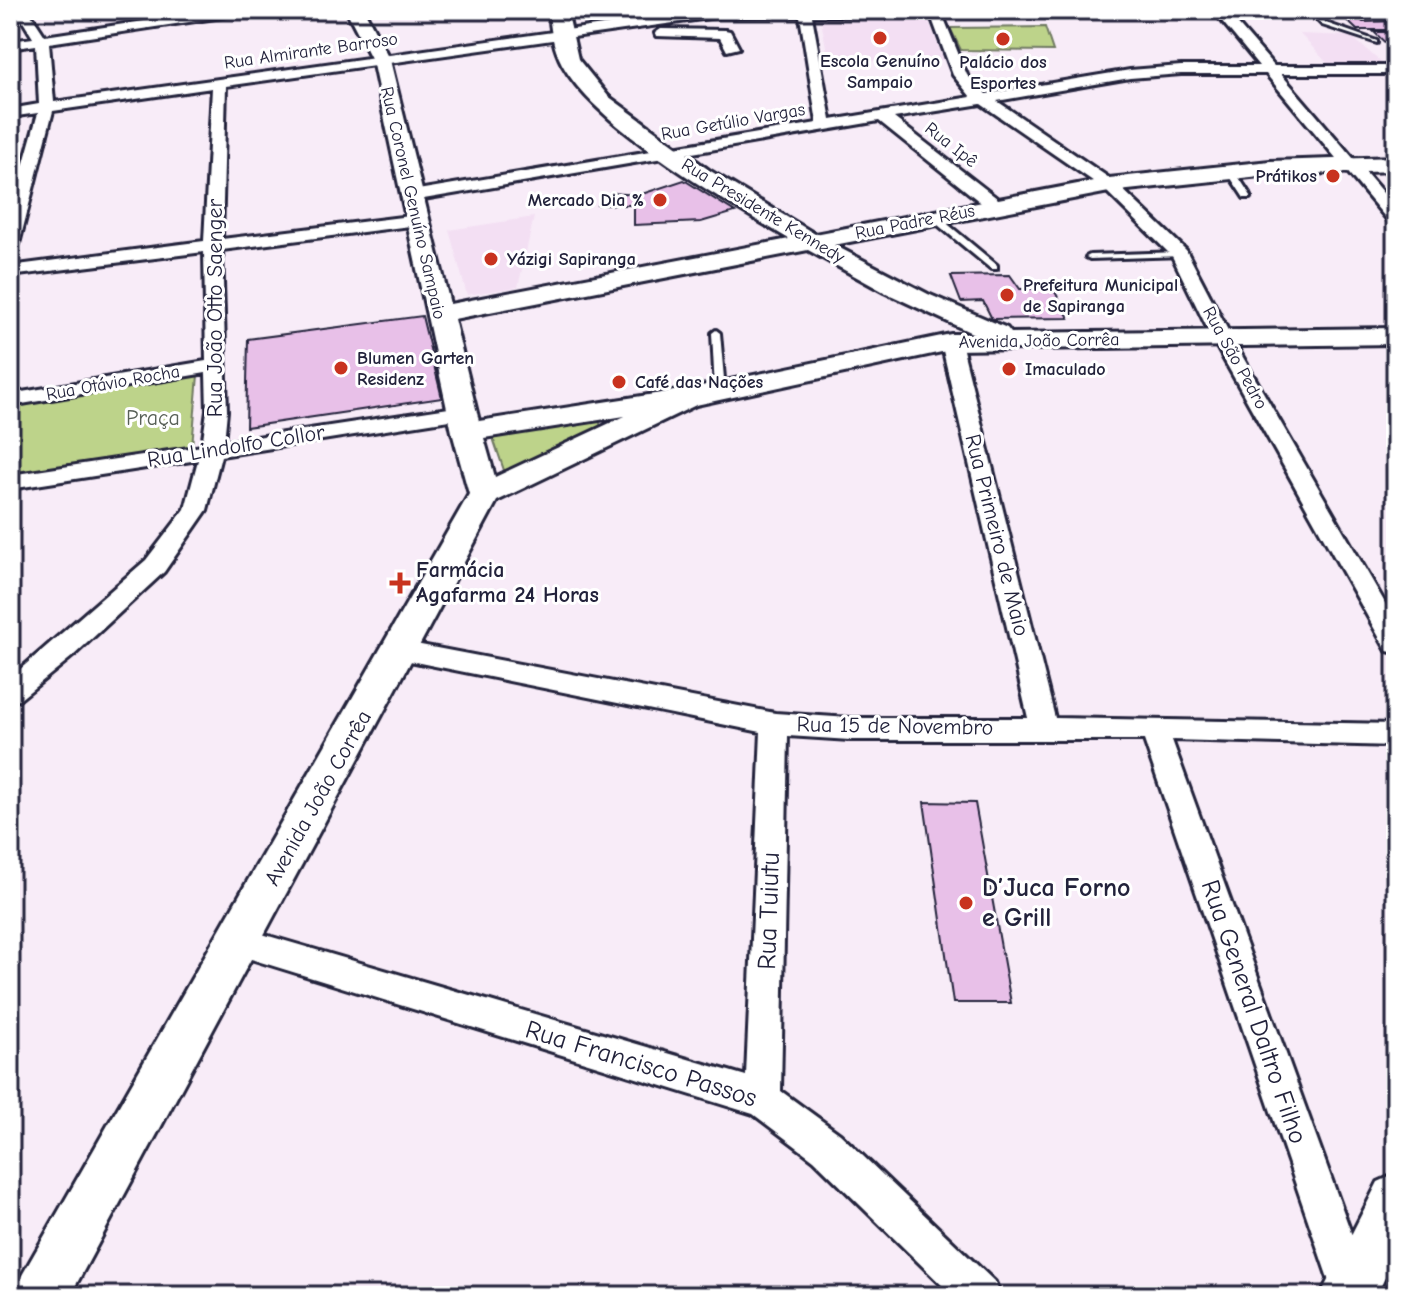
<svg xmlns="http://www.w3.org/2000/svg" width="1406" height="1306" font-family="'Comic Neue',sans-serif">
<rect width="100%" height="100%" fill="#f8ecf8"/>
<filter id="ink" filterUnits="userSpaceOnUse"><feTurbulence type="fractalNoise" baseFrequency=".0125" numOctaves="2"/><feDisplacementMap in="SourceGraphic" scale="16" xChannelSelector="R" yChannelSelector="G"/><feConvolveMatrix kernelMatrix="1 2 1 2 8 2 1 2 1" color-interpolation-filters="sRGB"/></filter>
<g filter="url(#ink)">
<path fill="#f3dff3" d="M 820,16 L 927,16 L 944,60 L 829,62 Z
M 1300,34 L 1351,36 L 1384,65 L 1329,65 Z
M 534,217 L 518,287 L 467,295 L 449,230 Z"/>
<path fill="#bdd38a" stroke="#707a62" stroke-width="2" d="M 1045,27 L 1053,51 L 961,50 L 950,28 Z
M 198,375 L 192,447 L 10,476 L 10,407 Z
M 599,420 L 602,430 L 506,476 L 493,438 Z"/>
<path fill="#e8c0e8" stroke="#22223b" stroke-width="2" d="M 1348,10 L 1388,10 L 1396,18 L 1359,18 L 1363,22 L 1396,21 L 1396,30 L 1357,30 L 1339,13 L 1352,13 Z
M 1374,32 L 1396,32 L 1396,53 Z
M 684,180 L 735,212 L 701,222 L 634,225 L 634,205 L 598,205 L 611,193 L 639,195 Z
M 1010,275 L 1020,289 L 1053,288 L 1069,318 L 992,319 L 983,301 L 961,302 L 951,276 Z
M 422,316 L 442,398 L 246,427 L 248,339 Z
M 924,802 L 975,803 L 1011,1003 L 953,1003 Z"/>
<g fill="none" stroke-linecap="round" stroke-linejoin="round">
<g stroke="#22223b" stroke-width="6">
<path id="lane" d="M 1331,10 L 1339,10 L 1322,18 L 1326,23 L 1377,41 L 1377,43 L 1322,25 L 1315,18 Z
M 1228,170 L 1234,170 L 1251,196 L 1250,198 L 1244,198 L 1227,172 Z
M 932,216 L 938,216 L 997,265 L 997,269 L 991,269 L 932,220 Z
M 1180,252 L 1183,252 L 1183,256 L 1090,259 L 1086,257 L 1090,255 Z
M 716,330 L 720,333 L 725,390 L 720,393 L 715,390 L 712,333 Z"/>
</g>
<g stroke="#22223b" stroke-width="6">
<path id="street" d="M 16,10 L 28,10 L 45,36 L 217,10 L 248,10 L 242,14 L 49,43 L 54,102 L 710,10 L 1293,10 L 1287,14 L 1229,14 L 1274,66 L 1396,66 L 1396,74 L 1281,74 L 1396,208 L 1396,224 L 1390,223 L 1266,74 L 1181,74 L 1130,78 L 997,101 L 1115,182 L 1186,250 L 1233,340 L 1396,622 L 1396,653 L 1387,651 L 1383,644 L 1213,340 L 1172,256 L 1103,188 L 981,104 L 894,118 L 1002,202 L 1004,206 L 996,211 L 990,210 L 879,121 L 412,201 L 404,196 L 412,191 L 817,123 L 800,16 L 716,17 L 226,86 L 222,239 L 418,215 L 426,220 L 418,225 L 222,250 L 227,411 L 224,442 L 462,406 L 472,412 L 462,418 L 221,456 L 207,510 L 164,572 L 73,656 L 19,700 L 10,703 L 10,678 L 146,560 L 185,509 L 198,460 L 10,489 L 10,475 L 202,446 L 207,411 L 206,373 L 10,406 L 10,394 L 206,361 L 204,252 L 10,276 L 10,266 L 204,241 L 212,88 L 53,111 L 19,244 L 10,249 L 10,213 L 38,113 L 10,117 L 10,109 L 39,104 L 36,45 L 10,49 L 10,41 L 33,38 ZM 1216,14 L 1259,66 L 1181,66 L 1130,70 L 986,94 L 967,75 L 943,16 ZM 812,16 L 931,16 L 953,75 L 971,97 L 831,120 Z
M 661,29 L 725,30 L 730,31 L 739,48 L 727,51 L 720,38 L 656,36 L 655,33 Z
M 951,336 L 961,342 L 1055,718 L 1396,724 L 1396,746 L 1172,740 L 1374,1296 L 1334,1296 L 1144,740 L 850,740 L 788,736 L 781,1091 L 840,1134 L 995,1282 L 1001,1296 L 953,1296 L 814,1160 L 753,1114 L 238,955 L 227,951 L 222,941 L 227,931 L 238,927 L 746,1076 L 761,732 L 400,659 L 391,657 L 387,650 L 391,643 L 400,641 L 775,713 L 850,718 L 1028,718 L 941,342 Z"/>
</g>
<g stroke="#22223b" stroke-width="6">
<path id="secondary" d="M 346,10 L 364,10 L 390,60 L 450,304 L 789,239 C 726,202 596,127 562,64 C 553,47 550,28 549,10 L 567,10 L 578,59 L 608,96 L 709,170 L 815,234 L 1109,178 L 1270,161 L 1396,157 L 1396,171 L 1270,175 L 1109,192 L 834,245 L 928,294 L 1007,328 L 1011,333 L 1396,328 L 1396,344 L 951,350 L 696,405 L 497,501 L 70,1296 L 13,1296 L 21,1277 L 469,494 L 452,432 L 372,60 ZM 808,250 L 884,292 L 974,334 L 951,334 L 687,389 L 479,421 L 454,319 ZM 625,416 L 495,477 L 484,438 Z
M 1396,1174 L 1396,1255 L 1376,1296 L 1320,1296 L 1378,1182 Z"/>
</g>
<use href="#lane" fill="#fff" fill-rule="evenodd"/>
<use href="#street" fill="#fff" fill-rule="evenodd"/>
<use href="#secondary" fill="#fff" fill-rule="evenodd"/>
</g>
</g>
<g fill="#c8321e" stroke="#fff" stroke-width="3">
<circle cx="880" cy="38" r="8"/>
<circle cx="1003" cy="39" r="8"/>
<circle cx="1333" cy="176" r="8"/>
<circle cx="660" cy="200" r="8"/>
<circle cx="491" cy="259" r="8"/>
<circle cx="1007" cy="295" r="8"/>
<circle cx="341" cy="368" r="8"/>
<circle cx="1009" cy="369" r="8"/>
<circle cx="619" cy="382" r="8"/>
<path d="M396 571h8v8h8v8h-8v8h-8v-8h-8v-8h8z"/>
<circle cx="966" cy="903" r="8"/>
</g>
<g text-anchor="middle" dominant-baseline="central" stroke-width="6" stroke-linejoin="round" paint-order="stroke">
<g font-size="18" fill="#22223b" stroke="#fff">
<text transform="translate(311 51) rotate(-8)">Rua Almirante Barroso</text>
<text transform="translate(733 122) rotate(-10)">Rua Getúlio Vargas</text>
<text transform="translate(951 145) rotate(38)">Rua Ipê</text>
<text transform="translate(413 203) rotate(77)">Rua Coronel Genuíno Sampaio</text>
<text transform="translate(763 211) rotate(31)">Rua Presidente Kennedy</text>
<text transform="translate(915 222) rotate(-11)">Rua Padre Réus</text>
<text transform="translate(1039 341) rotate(-1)">Avenida João Corrêa</text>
<text transform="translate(1235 358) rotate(61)">Rua São Pedro</text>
<text transform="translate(113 383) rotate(-10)">Rua Otávio Rocha</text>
</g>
<g font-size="18" font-weight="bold" fill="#22223b" stroke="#fff" text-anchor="start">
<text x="880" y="61" text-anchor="middle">Escola Genuíno<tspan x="880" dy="21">Sampaio</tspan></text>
<text x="1003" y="62" text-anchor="middle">Palácio dos<tspan x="1003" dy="21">Esportes</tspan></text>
<text x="1317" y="176" text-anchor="end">Prátikos</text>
<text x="644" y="200" text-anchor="end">Mercado Dia %</text>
<text x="507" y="259">Yázigi Sapiranga</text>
<text x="1023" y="285">Prefeitura Municipal<tspan x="1023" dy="21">de Sapiranga</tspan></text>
<text x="357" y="358">Blumen Garten<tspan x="357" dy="21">Residenz</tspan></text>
<text x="1025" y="369">Imaculado</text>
<text x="635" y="382">Café das Nações</text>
</g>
<g font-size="22" fill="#22223b" stroke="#fff">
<text transform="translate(215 308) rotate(-90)">Rua João Otto Saenger</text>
<text transform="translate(236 446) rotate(-9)">Rua Lindolfo Collor</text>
<text transform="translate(997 535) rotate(76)">Rua Primeiro de Maio</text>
<text transform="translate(895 726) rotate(1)">Rua 15 de Novembro</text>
<text transform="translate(318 798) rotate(-61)">Avenida João Corrêa</text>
</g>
<g font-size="22" fill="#586057" stroke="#fff">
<text x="153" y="418">Praça</text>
</g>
<g font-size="22" font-weight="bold" fill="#22223b" stroke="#fff" text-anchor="start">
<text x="416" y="570">Farmácia<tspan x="416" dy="25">Agafarma 24 Horas</tspan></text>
</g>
<g font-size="26" font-weight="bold" fill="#22223b" stroke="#fff" text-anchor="start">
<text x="982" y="888">D’Juca Forno<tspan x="982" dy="30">e Grill</tspan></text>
</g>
<g font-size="26" fill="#22223b" stroke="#fff">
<text transform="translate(769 911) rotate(-88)">Rua Tuiutu</text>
<text transform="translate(1254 1012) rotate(71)">Rua General Daltro Filho</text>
<text transform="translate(641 1064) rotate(17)">Rua Francisco Passos</text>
</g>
</g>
<rect width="1406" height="1306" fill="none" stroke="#fff" stroke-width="40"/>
<rect x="20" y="20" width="1366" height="1266" fill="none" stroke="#22223b" stroke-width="3" filter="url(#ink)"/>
</svg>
